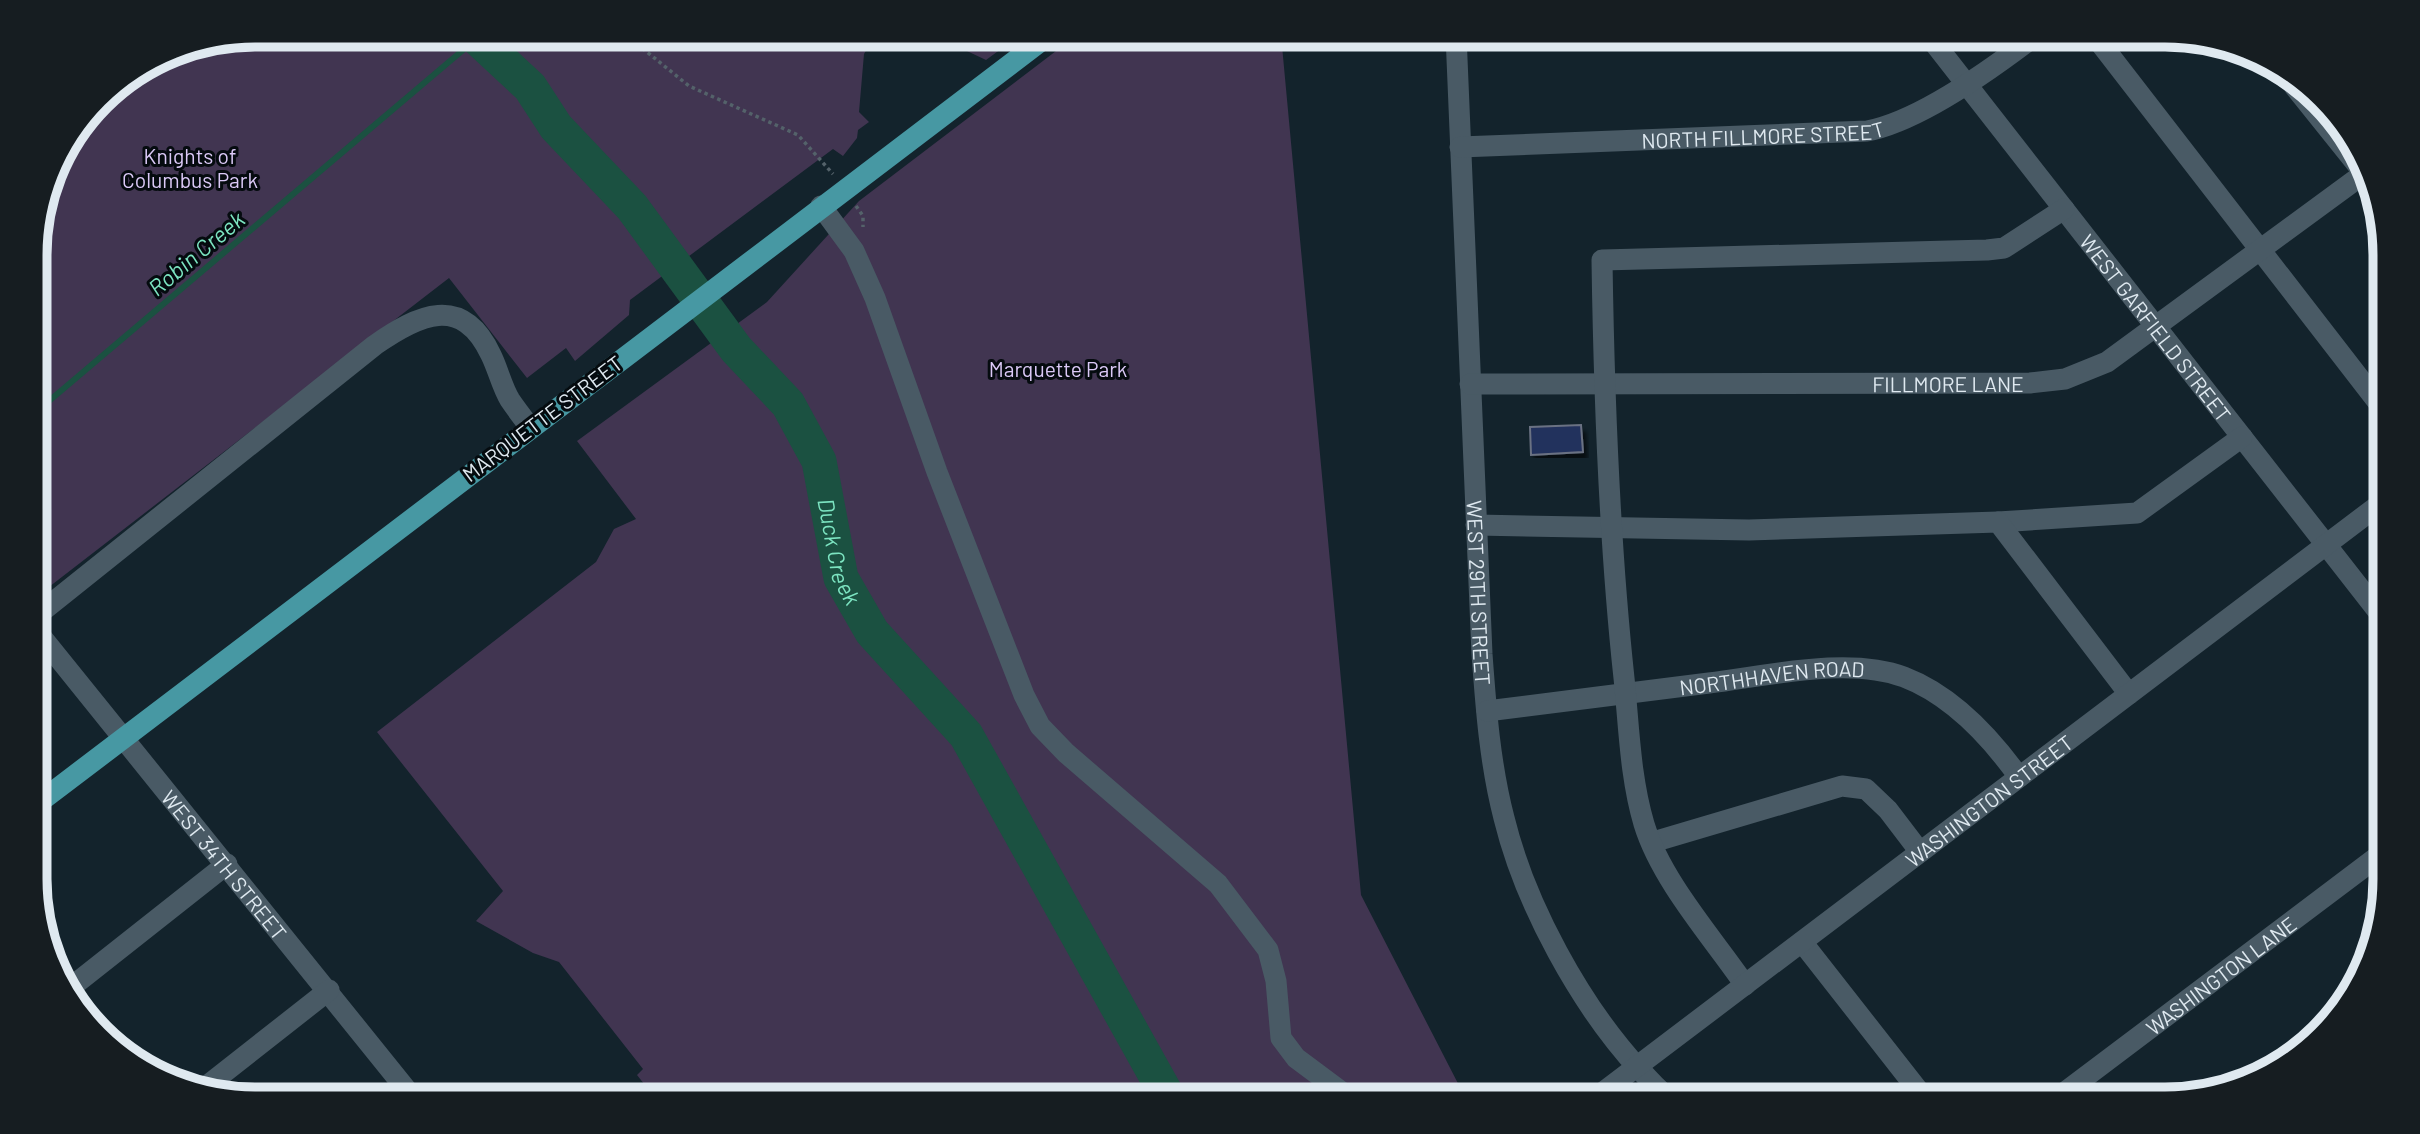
<svg xmlns="http://www.w3.org/2000/svg" width="2420" height="1134" font-family="Barlow,sans-serif">
<defs>
<filter id="shadow"><feDropShadow dx="4" dy="7" stdDeviation="2" flood-color="#0009"/></filter>
</defs>
<rect width="100%" height="100%" fill="#13232c"/>
<path fill="#413551" d="M 255,35 L 875,35 L 864,54 L 859,112 L 869,122 L 858,130 L 857,138 L 843,156 L 833,149 L 630,300 L 629,315 L 575,361 L 566,348 L 527,378 L 449,278 L 36,597 L 36,240 L 58,157 L 110,90 L 171,52 Z
M 933,35 L 1020,35 L 986,60 Z
M 1077,35 L 1281,35 L 1361,895 L 1466,1099 L 656,1099 L 637,1075 L 643,1069 L 559,962 L 533,953 L 476,921 L 503,891 L 377,732 L 596,562 L 614,529 L 636,519 L 577,441 L 767,302 L 859,201 Z"/>
<g fill="none" stroke-linecap="round" stroke-linejoin="round">
<path stroke="#1b5141" stroke-width="6" d="M 36,412 L 476,39"/>
<path stroke="#1b5141" stroke-width="35" id="s1" d="M 474,35 L 530,87 L 556,127 L 632,207 L 736,349 L 788,404 L 819,461 L 841,578 L 872,632 L 966,735 L 1169,1099"/>
</g>
<path fill="#24315d" stroke="#6b7283" stroke-width="2" filter="url(#shadow)" d="M 1581,425 L 1583,452 L 1531,455 L 1530,427 Z"/>
<g fill="none" stroke-linecap="round" stroke-linejoin="round">
<path stroke="#54626a" stroke-width="3.5" stroke-dasharray="3.5 3.5" stroke-linecap="butt" d="M 626,35 L 689,86 L 798,135 L 833,174
M 856,206 L 863,216 L 863,227"/>
<g stroke="#495a65" stroke-width="21">
<path id="s2" d="M 1456,35 L 1482,654 C 1486,709 1490,764 1504,818 C 1525,904 1580,1005 1640,1070 C 1650,1080 1659,1092 1671,1099"/>
<path id="s3" d="M 1928,35 L 2384,619"/>
<path d="M 2094,35 L 2384,410"/>
<path d="M 2294,86 L 2359,167"/>
<path id="s4" d="M 1460,147 L 1867,131 C 1920,121 1993,68 2036,35"/>
<path d="M 821,206 L 854,251 L 875,298 L 937,472 L 1024,695 L 1040,726 L 1066,753 L 1218,884 L 1268,950 L 1276,981 L 1281,1038 L 1296,1058 L 1351,1099"/>
<path id="s5" d="M 1470,384 L 2030,383 L 2065,379 L 2107,362 L 2362,175"/>
<path d="M 1998,522 L 2137,513 L 2242,437"/>
<path d="M 1476,525 L 1749,530 L 1998,522 L 2129,694"/>
<path d="M 36,616 L 375,345 C 418,315 462,293 491,355 C 498,369 502,387 510,400 C 516,409 523,418 530,427"/>
<path id="s6" d="M 36,630 L 414,1099"/>
<path id="s7" d="M 1487,711 C 1561,702 1635,692 1709,683 C 1767,676 1848,656 1904,677 C 1951,695 1991,738 2019,777"/>
<path d="M 1653,842 L 1842,786 L 1866,789 L 1888,810 L 1920,852"/>
<path d="M 1802,942 L 1925,1099"/>
<path d="M 1745,985 C 1712,937 1661,880 1644,824 C 1630,777 1629,726 1624,678 C 1609,539 1604,399 1602,260 L 1987,250 L 2004,248 L 2064,209"/>
<path d="M 70,988 L 227,864"/>
<path d="M 203,1089 L 329,990"/>
<path id="s8" d="M 1594,1099 L 2384,501"/>
<path id="s9" d="M 2056,1099 L 2385,851"/>
</g>
<path stroke="#4798a3" stroke-width="21" d="M 37,804 L 1049,35"/>
</g>
<g text-anchor="middle" dominant-baseline="central" stroke-width="6" stroke-linejoin="round" paint-order="stroke">
<g font-size="21" fill="#dfe9f0" stroke="#050b0f">
<text stroke="none"><textPath href="#s4" startOffset="303">NORTH FILLMORE STREET</textPath></text>
<text stroke="none"><textPath href="#s3" startOffset="371">WEST GARFIELD STREET</textPath></text>
<text stroke="none"><textPath href="#s5" startOffset="478">FILLMORE LANE</textPath></text>
<text transform="translate(542 418) rotate(-37)">MARQUETTE STREET</text>
<text stroke="none"><textPath href="#s2" startOffset="558">WEST 29TH STREET</textPath></text>
<text stroke="none"><textPath href="#s7" startOffset="287">NORTHHAVEN ROAD</textPath></text>
<text stroke="none"><textPath href="#s8" startOffset="495">WASHINGTON STREET</textPath></text>
<text stroke="none"><textPath href="#s6" startOffset="301">WEST 34TH STREET</textPath></text>
<text stroke="none"><textPath href="#s9" startOffset="206">WASHINGTON LANE</textPath></text>
</g>
<g font-size="21" fill="#dbc9f7" stroke="#050b0f">
<text x="190" y="155">Knights of<tspan x="190" dy="24">Columbus Park</tspan></text>
<text x="1058" y="368">Marquette Park</text>
</g>
<g font-size="23" font-style="italic" fill="#7ce4c1" stroke="#050b0f">
<text transform="translate(196 253) rotate(-40)">Robin Creek</text>
<text stroke="none"><textPath href="#s1" startOffset="644">Duck Creek</textPath></text>
</g>
</g>
<path d="M0 0H2420V1134H0ZM255 47H2165A208 208 0 0 1 2373 255V879A208 208 0 0 1 2165 1087H255A208 208 0 0 1 47 879V255A208 208 0 0 1 255 47Z" fill="#161d21" fill-rule="evenodd"/>
<path fill="none" stroke="#dfe9f0" stroke-width="9" d="M255 47H2165A208 208 0 0 1 2373 255V879A208 208 0 0 1 2165 1087H255A208 208 0 0 1 47 879V255A208 208 0 0 1 255 47Z"/>
</svg>
